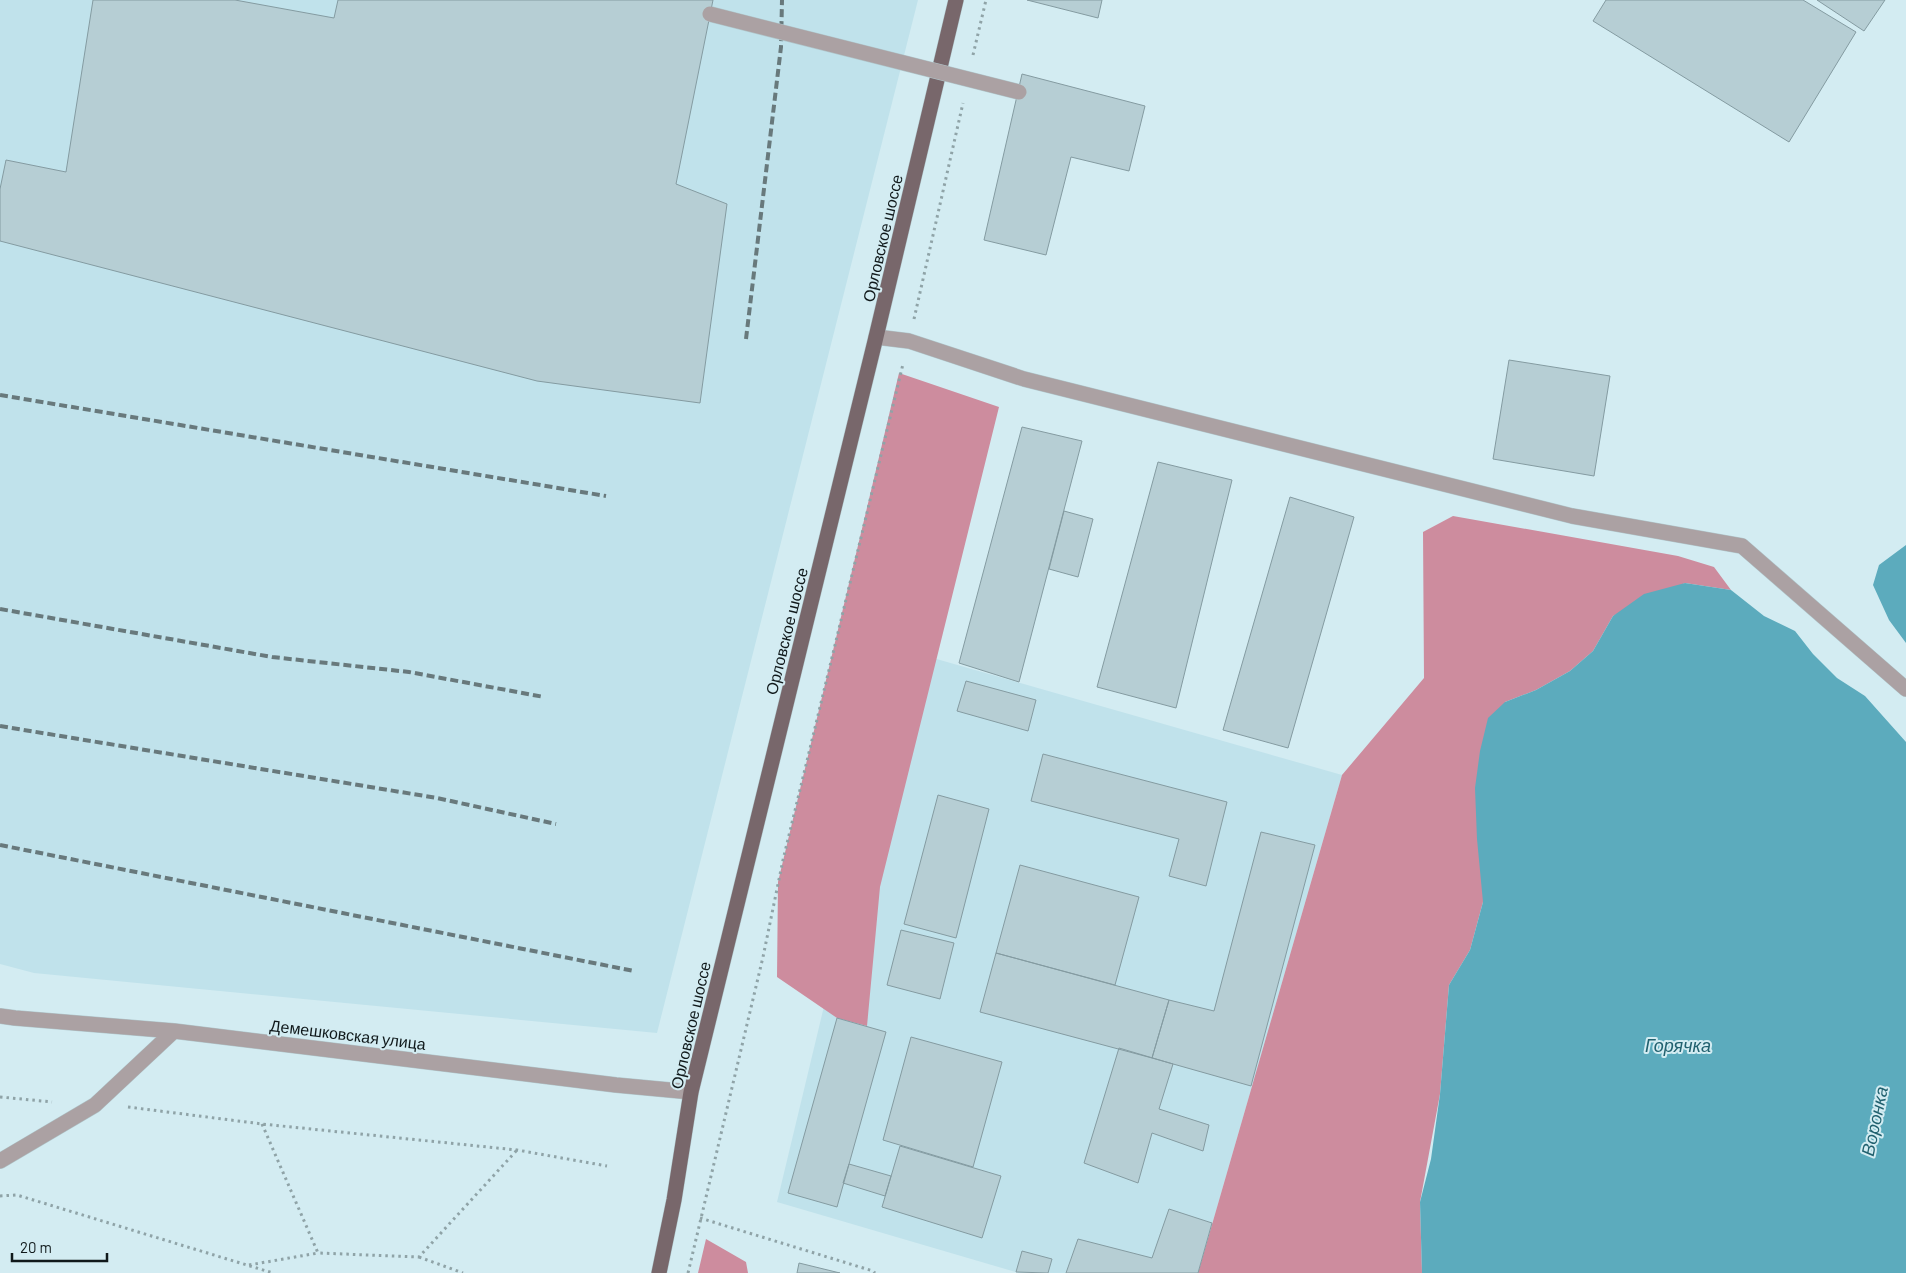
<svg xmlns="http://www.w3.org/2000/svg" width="1906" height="1273" font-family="Barlow,sans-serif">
<rect width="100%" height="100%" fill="#d3ecf2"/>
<path fill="#c0e2eb" d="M 0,0 L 918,0 L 657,1033 L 34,973 L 0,964 Z
M 926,656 L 1342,775 L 1198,1273 L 1019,1273 L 777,1202 L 832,973 Z"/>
<path fill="#cd8c9e" d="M 899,373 L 999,407 L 880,887 L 867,1026 L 837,1018 L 777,977 L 778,882 Z
M 1453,516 L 1678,556 L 1714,567 L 1731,590 L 1685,583 L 1613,616 L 1593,651 L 1570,671 L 1536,690 L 1505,702 L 1483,902 L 1470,950 L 1449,985 L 1440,1094 L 1420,1202 L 1422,1273 L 1198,1273 L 1342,775 L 1424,678 L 1423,532 Z
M 706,1239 L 746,1262 L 748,1273 L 698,1273 Z"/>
<path fill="#5cabbd" d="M 1906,545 L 1906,643 L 1889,620 L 1873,585 L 1879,565 Z
M 1685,583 L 1731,590 L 1764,616 L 1795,631 L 1813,654 L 1837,678 L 1865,696 L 1906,742 L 1906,1273 L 1422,1273 L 1420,1202 L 1431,1159 L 1440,1094 L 1449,985 L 1470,950 L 1483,902 L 1477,839 L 1475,788 L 1480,751 L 1488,718 L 1505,702 L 1536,690 L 1570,671 L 1593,651 L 1613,616 L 1644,594 Z"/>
<path fill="#b6ced4" stroke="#849ba1" d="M 93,0 L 235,0 L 334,18 L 338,0 L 713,0 L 676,184 L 727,204 L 700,403 L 537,381 L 0,241 L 0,189 L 6,160 L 66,172 Z
M 1027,0 L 1102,0 L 1098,18 Z
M 1606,0 L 1803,0 L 1856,32 L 1789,142 L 1593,21 Z
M 1817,0 L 1885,0 L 1864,31 Z
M 1022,74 L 1145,106 L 1129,171 L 1071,157 L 1046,255 L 984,240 Z
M 1509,360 L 1610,376 L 1594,476 L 1493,459 Z
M 1022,427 L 1082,441 L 1019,682 L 959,663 Z
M 1158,462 L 1232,480 L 1176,708 L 1097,687 Z
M 1290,497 L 1354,517 L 1288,748 L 1223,730 Z
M 1064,511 L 1093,519 L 1078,577 L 1049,569 Z
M 966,681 L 1036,700 L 1028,731 L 957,711 Z
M 1043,754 L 1227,802 L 1206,886 L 1169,876 L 1179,839 L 1031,801 Z
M 938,795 L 989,809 L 956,938 L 904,924 Z
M 1261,832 L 1315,845 L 1251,1086 L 1152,1058 L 1169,1000 L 1214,1011 Z
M 1020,865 L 1139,897 L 1115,985 L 996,953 Z
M 901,930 L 954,943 L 940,999 L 887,985 Z
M 996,953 L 1169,1000 L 1152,1058 L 980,1012 Z
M 837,1018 L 886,1032 L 837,1207 L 788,1193 Z
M 911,1037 L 1002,1062 L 973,1167 L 883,1140 Z
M 1119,1048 L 1173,1064 L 1159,1109 L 1209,1125 L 1203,1151 L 1152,1133 L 1138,1183 L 1084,1163 Z
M 900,1146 L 1001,1176 L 982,1238 L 882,1207 Z
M 849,1164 L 891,1176 L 885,1196 L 843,1183 Z
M 1169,1209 L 1212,1223 L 1198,1273 L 1066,1273 L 1078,1239 L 1152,1258 Z
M 1022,1251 L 1052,1259 L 1048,1273 L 1016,1272 Z
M 799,1263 L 840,1273 L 797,1273 Z"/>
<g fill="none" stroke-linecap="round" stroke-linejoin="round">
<g stroke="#b0c6cb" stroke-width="16">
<path id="minor" d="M 876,337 L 909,341 L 1024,379 L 1572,516 L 1742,546 L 1906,689
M 0,1016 L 15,1018 L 174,1031 L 616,1085 L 691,1092
M 0,1161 L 95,1105 L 174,1031"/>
</g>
<g stroke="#b0c6cb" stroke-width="16">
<path id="major" d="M 659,1273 L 674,1200 L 691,1092 L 876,337 L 956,0"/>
</g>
<path stroke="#8fa3a7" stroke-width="3" stroke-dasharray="2.5 4" stroke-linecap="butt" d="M 973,55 L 986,0
M 914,319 L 963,103
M 0,1097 L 52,1102
M 128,1107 L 262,1124 L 517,1150 L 607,1166
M 262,1124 L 318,1253 L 419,1257 L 517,1150
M 0,1196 L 17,1195 L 273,1273
M 700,1218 L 873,1271 L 875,1273
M 419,1257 L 463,1273
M 249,1265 L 318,1253
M 688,1273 L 763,957 L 783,860 L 903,364"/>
<use href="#minor" stroke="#aba1a3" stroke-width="15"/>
<use href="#major" stroke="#78676b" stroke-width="15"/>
<path stroke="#68797c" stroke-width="4" stroke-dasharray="8 4" stroke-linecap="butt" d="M 746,339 L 781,47 L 782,0
M 0,395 L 606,496
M 0,609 L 272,657 L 409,672 L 544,697
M 0,726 L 437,798 L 556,824
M 0,845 L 634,971"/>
<g stroke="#b0c6cb" stroke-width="16" stroke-linecap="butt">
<path id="minor-bridge" d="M 710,14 L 1019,92"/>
</g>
<use href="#minor-bridge" stroke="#aba1a3" stroke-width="15"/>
</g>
<g text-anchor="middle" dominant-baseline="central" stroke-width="4" stroke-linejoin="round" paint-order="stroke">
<g font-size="16" fill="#10191b" stroke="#d3ecf2">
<text transform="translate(882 238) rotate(-77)">Орловское шоссе</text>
<text transform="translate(786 631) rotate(-76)">Орловское шоссе</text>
<text transform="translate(690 1025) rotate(-77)">Орловское шоссе</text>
<text transform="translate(348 1034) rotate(7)">Демешковская улица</text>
</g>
<g font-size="18" font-style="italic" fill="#21616f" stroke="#d3ecf2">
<text x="1678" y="1045">Горячка</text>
<text transform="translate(1874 1121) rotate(-78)">Воронка</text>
</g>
</g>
<path d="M12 1253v8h95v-8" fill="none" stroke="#10191b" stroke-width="2.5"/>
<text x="20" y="1253" font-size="15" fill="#10191b" stroke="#d3ecf2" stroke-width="4" paint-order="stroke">20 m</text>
</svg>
